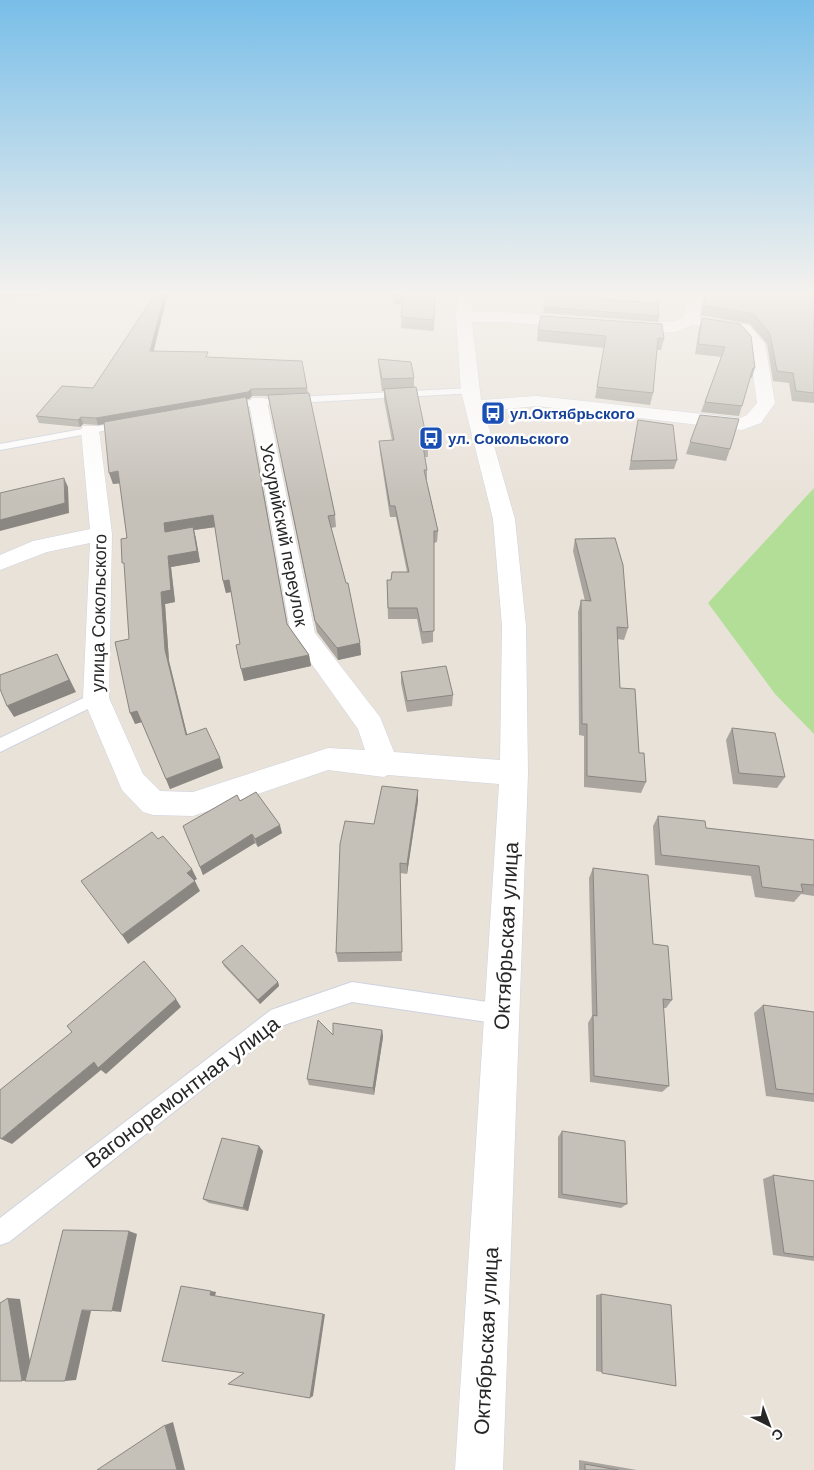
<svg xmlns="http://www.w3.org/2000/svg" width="814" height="1470" font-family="Arial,sans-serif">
<rect width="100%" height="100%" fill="#e9e2d9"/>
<path fill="#b3de98" d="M 814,488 L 814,734 L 775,694 L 708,603 Z"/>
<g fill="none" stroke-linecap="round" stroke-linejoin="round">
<g stroke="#cfd3e0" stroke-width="2">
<path id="lane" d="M 470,388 L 475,391 L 474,393 L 258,405 L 226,410 L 221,407 L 226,404 L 258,399 Z
M 126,421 L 130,422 L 130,426 L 0,450 L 0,444 Z
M 96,692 L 102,694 L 104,698 L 102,702 L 0,752 L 0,738 Z
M 352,982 L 501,1004 L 508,1007 L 511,1014 L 508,1021 L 501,1024 L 352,1002 L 284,1025 L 9,1242 L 0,1245 L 0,1218 L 271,1010 Z"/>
</g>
<g stroke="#cfd3e0" stroke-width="1">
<path id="street" d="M 458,293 L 473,293 L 472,312 L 505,312 L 577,318 L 585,323 L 577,328 L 505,322 L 472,322 L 481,400 L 537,396 L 740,418 L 747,415 L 757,403 L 749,345 L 738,332 L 693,325 L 675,332 L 650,333 L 625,331 L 617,326 C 623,318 666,327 683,318 L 690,293 L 704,293 L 699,317 L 749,325 L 765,344 L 775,403 L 761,423 L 742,430 L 537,406 L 484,411 L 515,519 L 526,626 L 528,773 L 503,1470 L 455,1470 L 499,784 L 388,775 L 384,777 L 328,770 L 193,816 L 153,815 L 143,812 L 122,790 L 83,698 L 90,543 L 47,552 L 0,570 L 0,555 L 33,541 L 90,529 L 81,430 L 83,426 L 97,426 L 99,430 L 112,534 L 109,698 L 143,774 L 160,791 L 193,792 L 328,748 L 365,750 L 358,729 L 291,635 L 249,402 L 252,398 L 264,398 L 267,402 L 315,633 L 380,717 L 394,752 L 500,760 L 502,626 L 493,519 L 461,391 L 456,317 Z"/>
</g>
<use href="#lane" fill="#fff" fill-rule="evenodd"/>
<use href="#street" fill="#fff" fill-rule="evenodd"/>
</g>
<path fill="#a9a59e" d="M 0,293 L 54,293 L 55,295 L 0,298 Z
M 394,293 L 435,293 L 434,331 L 401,328 L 402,304 L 394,304 Z
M 547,293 L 584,293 L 582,298 L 659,316 L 658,322 L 543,313 Z
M 705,293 L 814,293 L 813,302 L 813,323 L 814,327 L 814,403 L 792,401 L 789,383 L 773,381 L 767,344 L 750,324 L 701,315 Z
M 702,318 L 755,368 L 752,378 L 750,378 L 739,416 L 701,412 L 721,357 L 695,354 L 699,328 Z
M 538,330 L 664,339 L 661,350 L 657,350 L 653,393 L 650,405 L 595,398 L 604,348 L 537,341 Z
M 153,351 L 209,357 L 307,388 L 335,515 L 336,527 L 331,528 L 360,643 L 361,655 L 338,660 L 317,632 L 268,396 L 252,396 L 249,399 L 247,399 L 287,624 L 309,655 L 311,666 L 244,681 L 240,644 L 231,592 L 226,593 L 223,581 L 215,527 L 194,530 L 196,539 L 200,562 L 171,567 L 175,602 L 165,604 L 169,661 L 187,735 L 220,758 L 223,768 L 170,789 L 142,722 L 135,724 L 129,639 L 127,538 L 120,483 L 113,484 L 104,424 L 98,425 L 83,424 L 80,427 L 39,423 L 36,416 L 93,388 Z
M 378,359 L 414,378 L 414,387 L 428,445 L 428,457 L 425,457 L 427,470 L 427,482 L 438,531 L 437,542 L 434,543 L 433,642 L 422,644 L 417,619 L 388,619 L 387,580 L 391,580 L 407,572 L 396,517 L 390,517 L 380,453 L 379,441 L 392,441 L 384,400 L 384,391 L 382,391 L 379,370 Z
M 638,420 L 677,460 L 674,469 L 629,470 Z
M 690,442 L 730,449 L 726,461 L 686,454 Z
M 575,539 L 628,628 L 624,640 L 617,639 L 620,688 L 646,782 L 641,793 L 584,787 L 584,736 L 579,735 L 578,612 L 581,600 L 585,601 L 573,551 Z
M 401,672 L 453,695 L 452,706 L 407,712 L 401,683 Z
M 732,728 L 785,777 L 777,788 L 733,784 L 726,740 Z
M 418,790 L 418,801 L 407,874 L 400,873 L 402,961 L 338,962 L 336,953 L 374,824 Z
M 240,801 L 282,833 L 258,847 L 255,843 L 203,875 L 200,867 Z
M 658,816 L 706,828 L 814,840 L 814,896 L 801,894 L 794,902 L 755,897 L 751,876 L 655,865 L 653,826 Z
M 593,868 L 653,944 L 672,1000 L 666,1008 L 663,1008 L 669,1086 L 662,1092 L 590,1082 L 588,1023 L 592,1016 L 589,878 Z
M 222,962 L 278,982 L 279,986 L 260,1004 L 224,966 Z
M 763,1005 L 814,1012 L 814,1102 L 766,1096 L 754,1013 Z
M 382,1030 L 383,1037 L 374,1095 L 309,1085 L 307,1079 L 333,1035 Z
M 562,1131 L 627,1204 L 621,1208 L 558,1198 L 558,1137 Z
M 263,1151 L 248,1211 L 209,1203 L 203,1199 Z
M 773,1175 L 814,1181 L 814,1261 L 773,1255 L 763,1179 Z
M 601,1294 L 676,1386 L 596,1371 L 596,1295 Z
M 579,1460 L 637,1470 L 579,1470 Z"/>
<path fill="#8a8681" d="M 165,293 L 168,293 L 152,358 L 150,351 Z
M 251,389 L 252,396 L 249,399 L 98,425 L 96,418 Z
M 81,417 L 83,424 L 80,427 L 78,420 Z
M 118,471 L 122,483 L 113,484 L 109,473 Z
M 64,478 L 68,487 L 69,513 L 0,531 L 0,520 Z
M 213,515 L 216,527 L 194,530 L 196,539 L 200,562 L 171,567 L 175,602 L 165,604 L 169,661 L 190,746 L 186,735 L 165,650 L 161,592 L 168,556 L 164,523 Z
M 229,580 L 231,592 L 226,593 L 223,581 Z
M 360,643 L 361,655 L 338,660 L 337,648 Z
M 57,654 L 76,692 L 14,717 L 7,706 Z
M 309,655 L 311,666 L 244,681 L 241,669 Z
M 137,711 L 142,722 L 135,724 L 130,713 Z
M 220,758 L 223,768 L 170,789 L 166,779 Z
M 418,790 L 418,801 L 407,874 L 407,864 Z
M 280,825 L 282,833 L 258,847 L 255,839 Z
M 252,834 L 255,843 L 203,875 L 200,867 Z
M 192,869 L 197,879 L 192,882 L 187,873 Z
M 195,881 L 200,891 L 128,944 L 122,935 Z
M 278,982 L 279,986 L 260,1004 L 258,1000 Z
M 176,999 L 181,1007 L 106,1074 L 101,1070 L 12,1144 L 1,1139 L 94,1062 Z
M 382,1030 L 383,1037 L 374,1095 L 373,1088 Z
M 259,1146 L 263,1151 L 248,1211 L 243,1208 Z
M 129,1231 L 137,1234 L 121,1312 L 112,1311 Z
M 211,1291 L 216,1292 L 215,1296 L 210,1295 Z
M 8,1298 L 20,1299 L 33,1380 L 22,1381 Z
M 82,1310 L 91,1311 L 76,1380 L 65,1381 Z
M 323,1314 L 325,1314 L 313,1396 L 310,1398 Z
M 173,1422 L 185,1470 L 177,1470 L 165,1425 Z"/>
<path fill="#c5c0b8" stroke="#8a8681" d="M 156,293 L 165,293 L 150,351 L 208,352 L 206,357 L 302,361 L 307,388 L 251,389 L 248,392 L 96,418 L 81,417 L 78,420 L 36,416 L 62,386 L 93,388 Z
M 394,293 L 435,293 L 434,320 L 401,317 L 403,293 Z
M 547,293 L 583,293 L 582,298 L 658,303 L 659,316 L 544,307 Z
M 706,293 L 814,293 L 813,302 L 814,302 L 814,318 L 813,323 L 814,327 L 814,393 L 796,391 L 793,373 L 777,371 L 770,334 L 754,314 L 704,306 Z
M 541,316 L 662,324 L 664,339 L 658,338 L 653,393 L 597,387 L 606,336 L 538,330 Z
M 702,318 L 740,324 L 751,336 L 755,368 L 753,368 L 742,406 L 705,402 L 725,347 L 698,344 Z
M 378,359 L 411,362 L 414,378 L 382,379 Z
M 416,387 L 428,445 L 423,446 L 427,470 L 424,470 L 438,531 L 434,531 L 434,631 L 422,632 L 417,608 L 388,608 L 387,580 L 391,580 L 392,572 L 409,572 L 395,506 L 390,506 L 379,441 L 394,440 L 384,389 Z
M 309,393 L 335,515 L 328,516 L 346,583 L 348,583 L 360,643 L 337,648 L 315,621 L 268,395 Z
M 246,397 L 287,624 L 309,655 L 241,669 L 236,645 L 240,644 L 229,580 L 223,581 L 213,515 L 164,523 L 165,532 L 193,527 L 197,551 L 168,556 L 171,590 L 161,592 L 165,650 L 186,735 L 206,728 L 220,758 L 166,779 L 137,711 L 130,713 L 115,642 L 129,639 L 124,563 L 122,563 L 121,539 L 127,538 L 118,471 L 109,473 L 104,422 Z
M 700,415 L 739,419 L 730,449 L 690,442 Z
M 638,420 L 673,425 L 677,460 L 631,461 Z
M 64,478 L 65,503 L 0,520 L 0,493 Z
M 615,538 L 623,565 L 628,628 L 617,627 L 620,688 L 635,689 L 639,753 L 644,753 L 646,782 L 587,776 L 587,724 L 582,724 L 581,600 L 591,601 L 575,539 Z
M 57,654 L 69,680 L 7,706 L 0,689 L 0,675 Z
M 446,666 L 453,695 L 407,701 L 401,672 Z
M 732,728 L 775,733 L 785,777 L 739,773 Z
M 382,786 L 418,790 L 407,864 L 400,863 L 402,952 L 336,953 L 340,844 L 345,821 L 374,824 Z
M 256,792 L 280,825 L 255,839 L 252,834 L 200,867 L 183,826 L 237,795 L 240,801 Z
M 658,816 L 705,821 L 706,828 L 814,840 L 814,885 L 801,884 L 803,892 L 762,887 L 759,866 L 661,855 Z
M 152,832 L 158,839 L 163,836 L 192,869 L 187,873 L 195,881 L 122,935 L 81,881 Z
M 593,868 L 648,875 L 653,944 L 668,946 L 672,1000 L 663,999 L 669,1086 L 594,1076 L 593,1015 L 597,1016 Z
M 242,945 L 278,982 L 258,1000 L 222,962 Z
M 144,961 L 176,999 L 98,1068 L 94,1062 L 1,1139 L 0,1137 L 0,1090 L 72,1032 L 67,1026 Z
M 763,1005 L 814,1012 L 814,1094 L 776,1089 Z
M 318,1020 L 333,1035 L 333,1023 L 382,1030 L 373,1088 L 307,1079 Z
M 562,1131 L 625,1141 L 627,1204 L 562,1194 Z
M 222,1138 L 259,1146 L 243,1208 L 203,1199 Z
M 773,1175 L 814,1181 L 814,1257 L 784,1253 Z
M 63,1230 L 129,1231 L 112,1311 L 82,1310 L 65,1381 L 25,1381 Z
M 181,1286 L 211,1291 L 210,1295 L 323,1314 L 310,1398 L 228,1384 L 244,1373 L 162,1361 Z
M 601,1294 L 671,1305 L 676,1386 L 602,1373 Z
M 8,1298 L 22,1381 L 0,1381 L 0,1303 Z
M 165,1425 L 177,1470 L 97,1470 Z
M 585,1464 L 618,1470 L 585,1470 Z"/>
<linearGradient id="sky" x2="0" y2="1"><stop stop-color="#78bee8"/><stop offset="0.59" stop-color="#f5f2ee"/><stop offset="1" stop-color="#f5f2ee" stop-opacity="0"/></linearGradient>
<rect width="814" height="498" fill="url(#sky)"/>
<defs>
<g id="bus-square" transform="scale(1.25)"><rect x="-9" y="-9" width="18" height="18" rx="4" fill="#1a4fb4" stroke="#fff"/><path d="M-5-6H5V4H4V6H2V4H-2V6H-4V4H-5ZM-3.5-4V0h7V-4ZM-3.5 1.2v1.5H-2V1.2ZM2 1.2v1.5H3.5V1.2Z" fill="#fff"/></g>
</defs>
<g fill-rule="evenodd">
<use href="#bus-square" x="493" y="413"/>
<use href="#bus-square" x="431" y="438"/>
</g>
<g text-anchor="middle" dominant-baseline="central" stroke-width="5" stroke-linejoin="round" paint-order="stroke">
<g font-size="15" font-weight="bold" fill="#164399" stroke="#fff" text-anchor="start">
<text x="510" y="413">ул.Октябрьского</text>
<text x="448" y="438">ул. Сокольского</text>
</g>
<g font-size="18" fill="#272727" stroke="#fff">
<text transform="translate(284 535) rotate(79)">Уссурийский переулок</text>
<text transform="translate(99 613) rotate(-89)">улица Сокольского</text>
</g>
<g font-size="21" fill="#272727" stroke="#fff">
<text transform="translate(506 936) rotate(-87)">Октябрьская улица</text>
<text transform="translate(182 1092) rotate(-37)">Вагоноремонтная улица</text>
<text transform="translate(486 1341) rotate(-87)">Октябрьская улица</text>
</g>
</g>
<g transform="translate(769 1425) rotate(138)" stroke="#ffffff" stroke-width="4" paint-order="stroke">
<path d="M0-4L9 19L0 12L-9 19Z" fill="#272727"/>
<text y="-8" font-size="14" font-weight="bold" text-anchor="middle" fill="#272727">С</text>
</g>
</svg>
